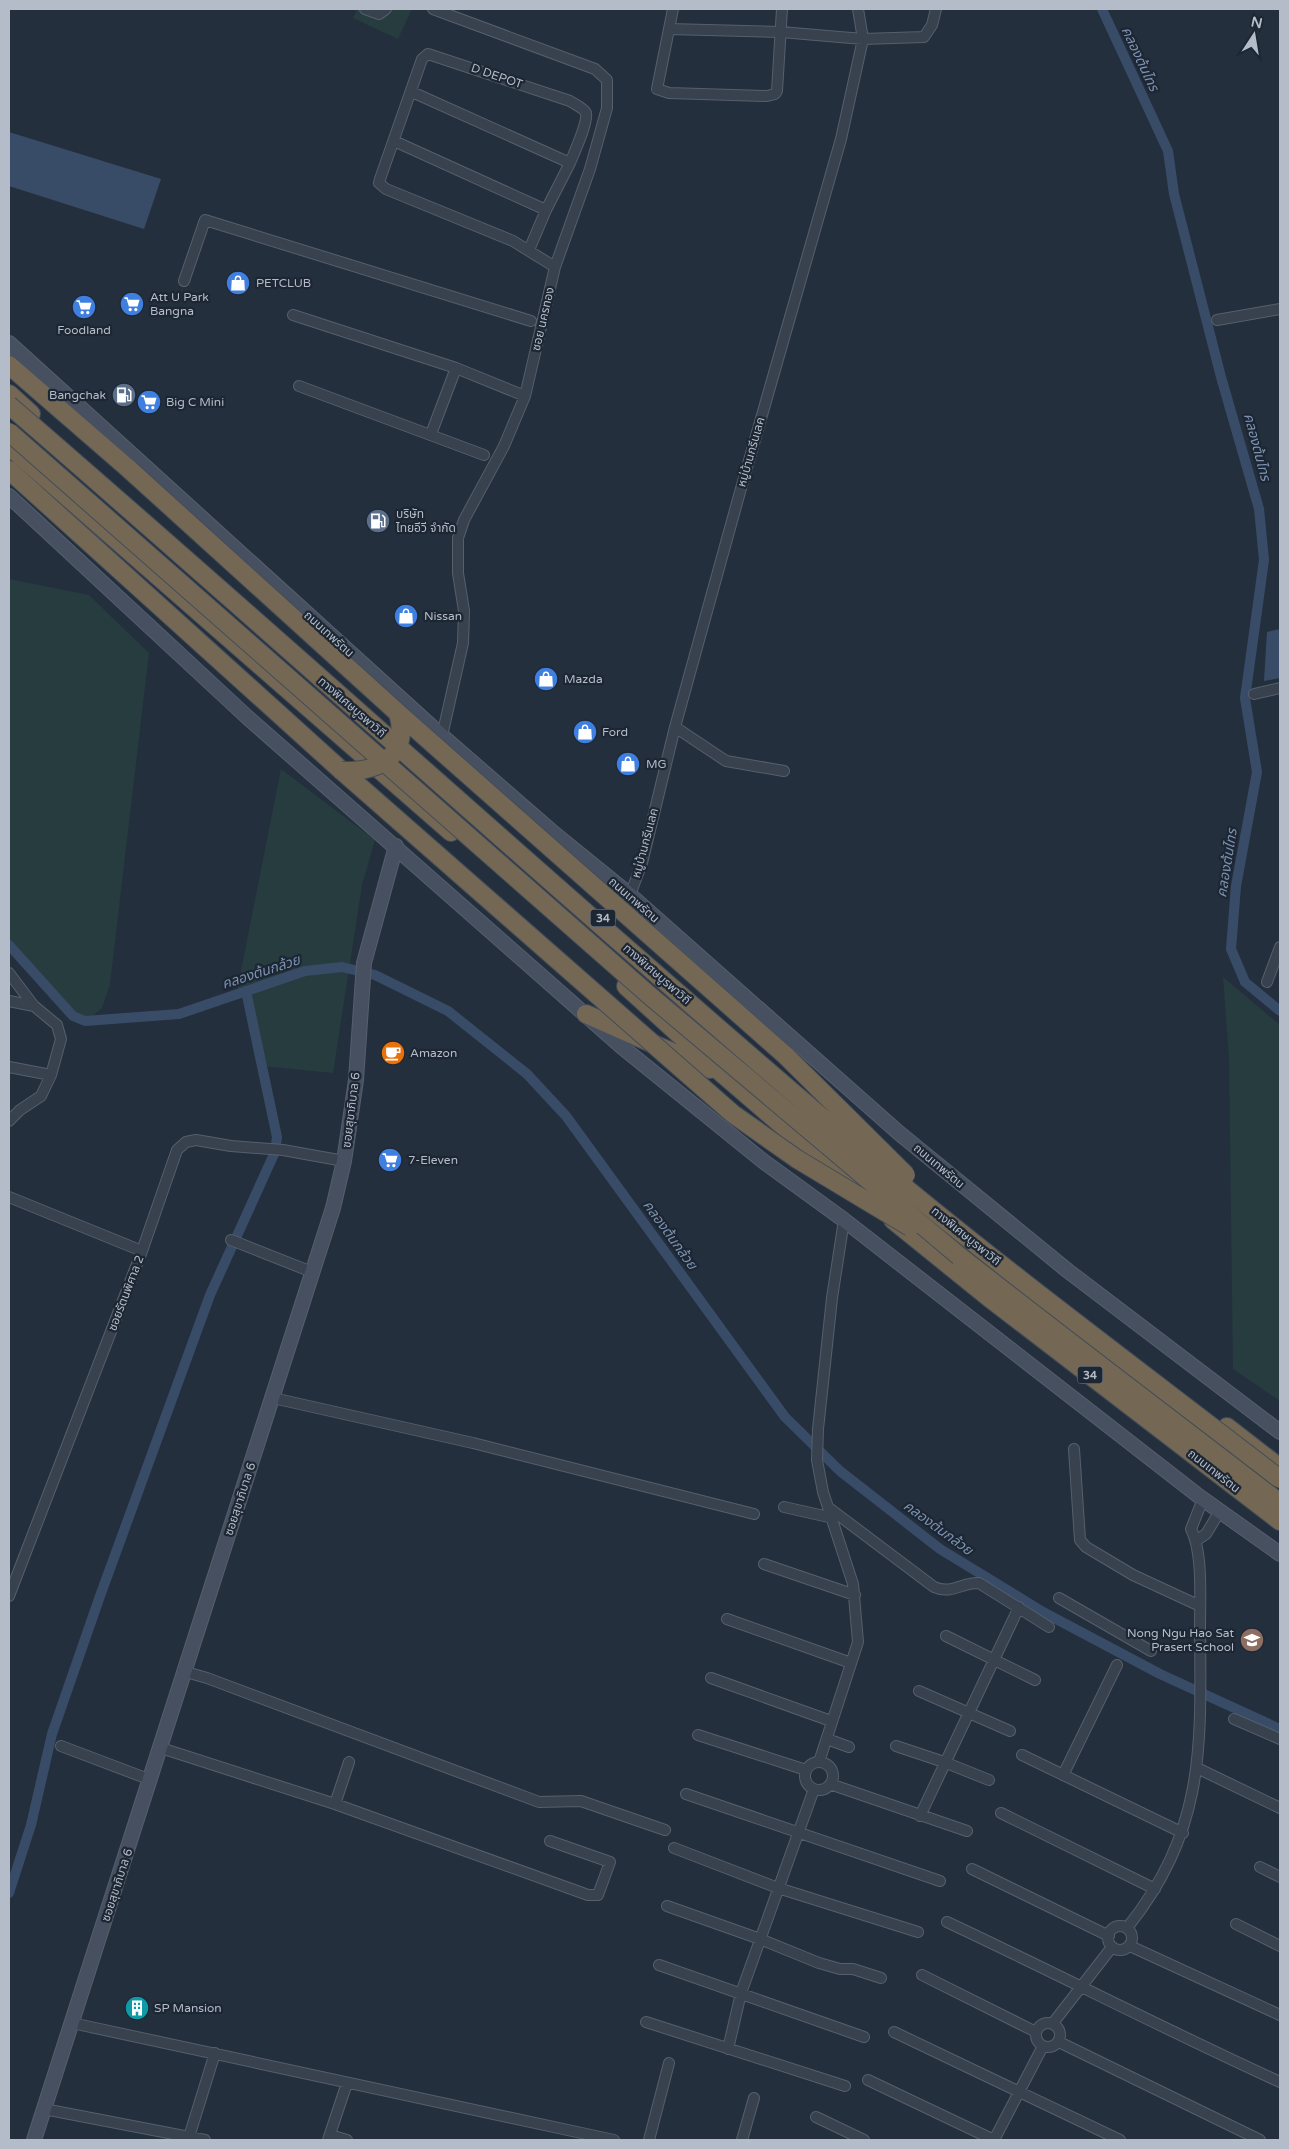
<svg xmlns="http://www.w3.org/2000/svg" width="1289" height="2149" font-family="'Varela Round','Noto Sans Thai',sans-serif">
<rect width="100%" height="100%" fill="#242f3e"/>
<path fill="#263c3f" d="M 357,9 L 412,9 L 398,39 L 353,18 Z
M 9,579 L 89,595 L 149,653 L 110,984 L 102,1008 L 90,1018 L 70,1014 L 9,944 Z
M 281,769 L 375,840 L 362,885 L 333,1073 L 262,1066 L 246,999 L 236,996 Z
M 1223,977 L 1280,1025 L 1280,1401 L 1233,1369 L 1229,1059 Z"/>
<path fill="#394c67" d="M 9,132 L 161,179 L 144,229 L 9,186 Z
M 1280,629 L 1280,678 L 1264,681 L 1267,632 Z"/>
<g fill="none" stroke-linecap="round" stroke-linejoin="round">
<path stroke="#394c67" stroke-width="10" d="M 1102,9 L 1168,151 L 1174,194 L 1221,377 L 1259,509 L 1264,560 L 1245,698 L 1257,772 L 1236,886 L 1231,949 L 1245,982 L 1280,1011
M 9,945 L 73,1016 L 85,1021 L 179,1014 L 305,971 L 342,967 L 375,975 L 448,1011 L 527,1074 L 566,1116 L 785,1417 L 840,1471 L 940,1549 L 1043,1612 L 1160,1674 L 1280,1729
M 9,1893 L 31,1825 L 52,1734 L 100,1596 L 210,1295 L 275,1152 L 277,1137 L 246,991"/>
<g stroke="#565f6c" stroke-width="12">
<path id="street" d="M 365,9 L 379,14 L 386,9
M 433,9 L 595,69 L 607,80 L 607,108 L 590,169 L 555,267 L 525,396 L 504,446 L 464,520 L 458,538 L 458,573 L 464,611 L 463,643 L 442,736
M 673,9 L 657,89 L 669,93 L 767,96 L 775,94 L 777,91 L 782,9
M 669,29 L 781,32 L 863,39 L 924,37 L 932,25 L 936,9
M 412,92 L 570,163 L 546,210
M 394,141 L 546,210 L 529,250
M 555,267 L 513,241 L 386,189 L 379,183 L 380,179 L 422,59 L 428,54 L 570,101 C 574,104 584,108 586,113 C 588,123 574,153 570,163
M 184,281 L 205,220 L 531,321
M 293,315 L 456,368 L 431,434
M 1217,320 L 1280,309
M 456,368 L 525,396
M 299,386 L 484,455
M 1254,694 L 1280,688
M 675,727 L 726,761 L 784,771
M 630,895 L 642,863 L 675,727 L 740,492 L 841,139 L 863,39 L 858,9
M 9,973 L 34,1006 L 57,1025 L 61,1039 L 51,1075 L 41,1096 L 20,1110 L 9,1121
M 1267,982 L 1280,947
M 9,1001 L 34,1006
M 9,1067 L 51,1075
M 9,1197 L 142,1251
M 231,1240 L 312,1272
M 273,1398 L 473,1443 L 754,1514
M 1074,1449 L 1080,1540 L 1086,1547 L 1133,1575 L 1200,1606
M 784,1507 L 833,1518
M 829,1508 L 934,1587 C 952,1595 962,1582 979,1583 L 1049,1627
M 1197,1540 L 1206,1534 L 1220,1511
M 764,1564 L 855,1595
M 9,1596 L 142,1251 L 177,1150 L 186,1142 L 196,1140 L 231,1146 L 283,1150 L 344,1161
M 1059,1598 L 1151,1651
M 727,1619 L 851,1663
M 946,1636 L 1035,1680
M 186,1672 L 207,1678 L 539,1802 L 581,1801 L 665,1830
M 711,1678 L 831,1721
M 919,1691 L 1010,1731
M 1234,1719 L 1280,1739
M 698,1735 L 806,1770
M 827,1739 L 849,1747
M 61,1746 L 151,1780
M 896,1746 L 944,1762 L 989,1780
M 161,1748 L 335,1804 L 588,1895 L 598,1895 L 610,1862 L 550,1841
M 1022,1755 L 1183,1833
M 819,1762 L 858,1642 L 853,1584 L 823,1492 L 817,1460 L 818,1429 L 832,1298 L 844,1220
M805 1776a14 14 0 1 1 28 0a14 14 0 1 1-28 0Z
M 1197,1768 L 1280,1808
M 1063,1775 L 1117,1665
M 830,1784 L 967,1831
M 686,1794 L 940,1881
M 335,1804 L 349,1762
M 1001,1813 L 1155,1889
M 920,1816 L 1019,1607
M 674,1848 L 778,1888 L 918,1932
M 1260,1867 L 1280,1877
M 972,1869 L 1109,1936
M 667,1906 L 760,1939 L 819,1963 L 840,1969 L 853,1969 L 881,1978
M 947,1922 C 1058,1974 1168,2031 1280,2082
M 1236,1924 L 1280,1946
M1108 1938a12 12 0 1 1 24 0a12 12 0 1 1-24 0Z
M 1127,1928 C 1206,1829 1201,1746 1200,1626 C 1200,1599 1203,1552 1191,1529 L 1203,1499
M 1130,1946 L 1280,2015
M 659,1965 L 864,2037
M 922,1975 L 1036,2032
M 646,2022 L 845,2086
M1036 2035a12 12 0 1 1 24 0a12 12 0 1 1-24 0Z
M 72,2023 L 614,2140
M 1053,2023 L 1112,1947
M 894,2032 L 1120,2140
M 1059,2042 L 1260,2140
M 728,2049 L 741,1993 L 814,1789
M 868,2080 L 994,2140
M 44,2109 L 205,2140
M 816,2117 L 864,2140
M 330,2135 L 347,2140
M 189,2137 L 215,2053
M 328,2140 L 347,2083
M 649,2140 L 669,2063
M 742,2140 L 754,2098
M 994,2140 L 1043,2046"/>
</g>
<g stroke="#565f6c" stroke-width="16">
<path id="secondary" d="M 9,343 L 442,736 L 556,835 L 630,895 L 899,1133 L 1068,1271 L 1280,1432
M 9,496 L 246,716 L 622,1047 L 763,1161 L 844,1220 L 1200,1497 L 1280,1554
M 34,2140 L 333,1208 L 344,1161 L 356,1080 L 364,963 L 396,846"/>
</g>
<g stroke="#434c59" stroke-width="20">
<path id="highway" d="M 9,365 L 130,470
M 9,394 L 31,414
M 9,446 L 451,832
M 9,470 L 342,771
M 626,986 L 725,1076 L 854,1187
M 586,1014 L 710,1069
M 893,1220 L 987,1296 L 1280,1521
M 959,1256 L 1280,1503
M 1227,1427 L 1280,1468"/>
</g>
<use href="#street" stroke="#38414e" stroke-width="10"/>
<use href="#secondary" stroke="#465061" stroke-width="14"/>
<use href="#highway" stroke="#746855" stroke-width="18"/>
<g stroke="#434c59" stroke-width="20" stroke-linecap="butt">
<path id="highway-bridge" d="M 9,405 C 294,651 572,905 859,1149 C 995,1264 1139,1370 1280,1479
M 9,432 L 649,995 L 959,1256
M 130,470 L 398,713 C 410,755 381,772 342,771
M 398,713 L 785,1055 L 906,1175
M 342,771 L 733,1114 L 797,1159 L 910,1227"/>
</g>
<use href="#highway-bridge" stroke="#746855" stroke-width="18"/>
</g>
<defs>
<g id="shop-disc" transform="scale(1.25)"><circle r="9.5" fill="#3f7fe0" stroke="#1d2633"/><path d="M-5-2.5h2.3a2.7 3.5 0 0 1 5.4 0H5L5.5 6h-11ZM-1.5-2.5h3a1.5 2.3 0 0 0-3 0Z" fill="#fff"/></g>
<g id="supermarket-disc" transform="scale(1.25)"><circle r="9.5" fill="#3f7fe0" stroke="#1d2633"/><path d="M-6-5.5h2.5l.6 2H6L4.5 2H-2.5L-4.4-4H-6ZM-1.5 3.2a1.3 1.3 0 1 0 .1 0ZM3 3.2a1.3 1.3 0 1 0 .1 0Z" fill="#fff"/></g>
<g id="fuel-disc" transform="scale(1.25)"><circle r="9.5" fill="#5c6f8a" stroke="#1d2633"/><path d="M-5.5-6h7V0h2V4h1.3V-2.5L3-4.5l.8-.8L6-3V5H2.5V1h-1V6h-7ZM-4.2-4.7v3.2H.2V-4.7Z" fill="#fff"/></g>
<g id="cafe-disc" transform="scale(1.25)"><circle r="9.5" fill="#e8710a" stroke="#1d2633"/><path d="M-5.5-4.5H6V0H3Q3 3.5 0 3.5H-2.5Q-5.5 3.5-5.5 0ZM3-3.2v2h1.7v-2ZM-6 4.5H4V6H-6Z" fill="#fff"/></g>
<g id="school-disc" transform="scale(1.25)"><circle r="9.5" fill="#8d6e63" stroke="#1d2633"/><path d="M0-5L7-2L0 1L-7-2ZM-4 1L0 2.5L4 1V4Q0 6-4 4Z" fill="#fff"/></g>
<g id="building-disc" transform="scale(1.25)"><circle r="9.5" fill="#0f9aa8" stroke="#1d2633"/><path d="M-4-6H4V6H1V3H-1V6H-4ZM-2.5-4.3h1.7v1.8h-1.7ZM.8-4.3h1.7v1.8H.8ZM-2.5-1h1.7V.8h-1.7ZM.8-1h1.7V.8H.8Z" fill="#fff"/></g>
</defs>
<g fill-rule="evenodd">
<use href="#shop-disc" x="238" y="283"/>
<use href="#supermarket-disc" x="132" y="304"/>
<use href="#supermarket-disc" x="84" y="307"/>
<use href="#fuel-disc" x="124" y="395"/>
<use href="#supermarket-disc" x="149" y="402"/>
<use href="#fuel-disc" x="378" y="521"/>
<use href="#shop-disc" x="406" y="616"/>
<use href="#shop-disc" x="546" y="679"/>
<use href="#shop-disc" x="585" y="732"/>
<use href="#shop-disc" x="628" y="764"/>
<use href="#cafe-disc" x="393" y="1053"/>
<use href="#supermarket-disc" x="390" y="1160"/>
<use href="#school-disc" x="1252" y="1640"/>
<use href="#building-disc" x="137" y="2008"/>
</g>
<g text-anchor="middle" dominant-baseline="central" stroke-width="4.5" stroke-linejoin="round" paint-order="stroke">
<g fill="#1d2633" stroke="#878f9c" stroke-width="1">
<rect x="590.5" y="909.5" width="25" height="17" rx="4"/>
<rect x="1077.5" y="1366.5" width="25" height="17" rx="4"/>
</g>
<g font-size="11" font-weight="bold" fill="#b4bcc9">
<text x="603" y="918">34</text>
<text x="1090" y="1375">34</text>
</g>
<g font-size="12" fill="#b4bcc9" stroke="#1d2633">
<text transform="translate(497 76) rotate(19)">D DEPOT</text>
<text transform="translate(543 319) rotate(-77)">ซอย นครทอง</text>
<text transform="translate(751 452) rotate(-74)">หมู่บ้านกรีนเลค</text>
<text transform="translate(329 634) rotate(42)">ถนนเทพรัตน</text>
<text transform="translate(352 707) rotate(41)">ทางพิเศษบูรพาวิถี</text>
<text transform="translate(645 843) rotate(-75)">หมู่บ้านกรีนเลค</text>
<text transform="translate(634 900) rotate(41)">ถนนเทพรัตน</text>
<text transform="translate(657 974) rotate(41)">ทางพิเศษบูรพาวิถี</text>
<text transform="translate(351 1110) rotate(-83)">ซอยสุขาภิบาล 6</text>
<text transform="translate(939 1166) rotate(40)">ถนนเทพรัตน</text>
<text transform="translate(966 1236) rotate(39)">ทางพิเศษบูรพาวิถี</text>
<text transform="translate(126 1293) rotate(-69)">ซอยรัตนพิศาล 2</text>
<text transform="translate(1214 1471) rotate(38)">ถนนเทพรัตน</text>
<text transform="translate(240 1499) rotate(-72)">ซอยสุขาภิบาล 6</text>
<text transform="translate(117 1885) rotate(-72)">ซอยสุขาภิบาล 6</text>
</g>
<g font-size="12" fill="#b4bcc9" stroke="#1d2633" text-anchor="start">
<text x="256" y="283">PETCLUB</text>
<text x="150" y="297">Att U Park<tspan x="150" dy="14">Bangna</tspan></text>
<text x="84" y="330" text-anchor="middle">Foodland</text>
<text x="106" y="395" text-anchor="end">Bangchak</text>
<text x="166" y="402">Big C Mini</text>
<text x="396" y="514">บริษัท<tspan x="396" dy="14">ไทยอีวี จำกัด</tspan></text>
<text x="424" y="616">Nissan</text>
<text x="564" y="679">Mazda</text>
<text x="602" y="732">Ford</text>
<text x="646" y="764">MG</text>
<text x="410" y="1053">Amazon</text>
<text x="408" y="1160">7-Eleven</text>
<text x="1234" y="1633" text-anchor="end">Nong Ngu Hao Sat<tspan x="1234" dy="14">Prasert School</tspan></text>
<text x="154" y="2008">SP Mansion</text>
</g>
<g font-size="14" font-style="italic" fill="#7c92b1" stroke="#1d2633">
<text transform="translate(1140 59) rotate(65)">คลองต้นไทร</text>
<text transform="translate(1257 447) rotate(75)">คลองต้นไทร</text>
<text transform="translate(1227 863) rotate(-81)">คลองต้นไทร</text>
<text transform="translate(261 972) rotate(-18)">คลองต้นกล้วย</text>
<text transform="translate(670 1235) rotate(54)">คลองต้นกล้วย</text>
<text transform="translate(938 1528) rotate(36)">คลองต้นกล้วย</text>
</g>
</g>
<rect width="1289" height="2149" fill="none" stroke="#b4bcc9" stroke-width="20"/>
<g transform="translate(1254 35) rotate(12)" stroke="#1d2633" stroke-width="4" paint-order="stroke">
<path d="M0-4L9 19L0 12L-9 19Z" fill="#b4bcc9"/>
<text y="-8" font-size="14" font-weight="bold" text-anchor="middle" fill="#b4bcc9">N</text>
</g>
</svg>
